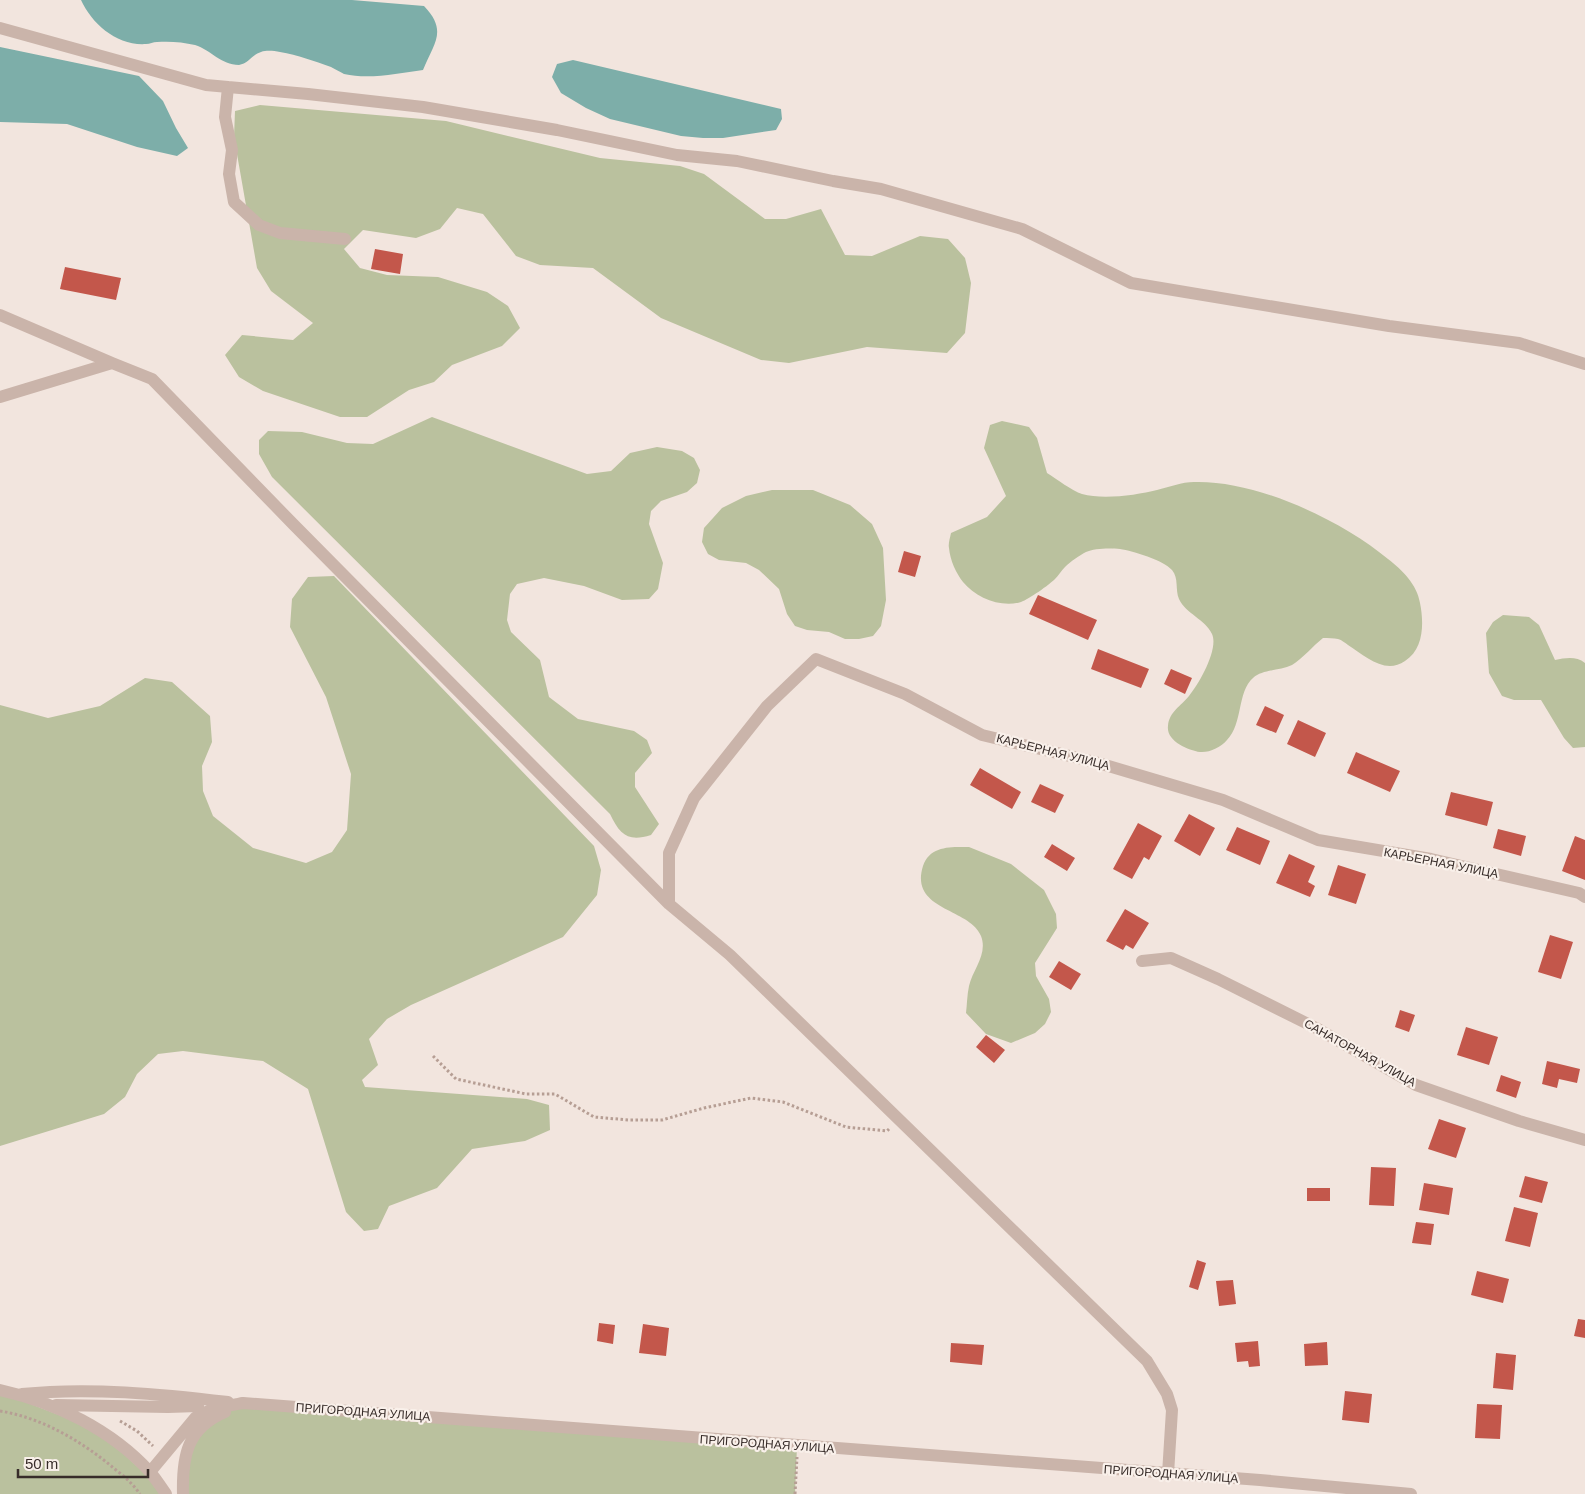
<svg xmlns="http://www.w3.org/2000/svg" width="1585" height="1494" font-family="Arial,sans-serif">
<rect width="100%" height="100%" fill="#f2e5de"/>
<path fill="#bac19e" d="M 260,105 L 446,121 L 600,158 L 680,166 L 704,174 L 765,219 L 786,219 L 821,209 L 845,255 L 872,256 L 920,236 L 948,239 L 965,258 L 971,283 L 965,333 L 947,353 L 867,347 L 789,363 L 761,360 L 661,318 L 593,268 L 540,265 L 516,256 L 483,214 L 457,208 L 440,229 L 416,238 L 363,230 L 344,249 L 360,268 L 387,275 L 438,277 L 487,292 L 508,306 L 520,328 L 502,346 L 452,365 L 434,382 L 409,390 L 367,417 L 340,417 L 263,391 L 239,377 L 225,355 L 242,335 L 293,340 L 313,323 L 271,291 L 257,268 L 234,137 L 235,111 Z
M 432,417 L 587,474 L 611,471 L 630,453 L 657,447 L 682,451 L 694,458 L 700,470 L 697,483 L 687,492 L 661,501 L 651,511 L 649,524 L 663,563 L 658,589 L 649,599 L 622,600 L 584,586 L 544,578 L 517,584 L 510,594 L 507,620 L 511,632 L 540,660 L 549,697 L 578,719 L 634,731 L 647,740 L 652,753 L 635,773 L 635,787 L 659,824 L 651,835 C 628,842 620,835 610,814 L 272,477 L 259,454 L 259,440 L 268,431 L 302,432 L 347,443 L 373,444 Z
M 1002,421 L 1029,427 L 1037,438 L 1047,473 C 1057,479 1072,491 1082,494 C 1103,500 1137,495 1157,490 C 1169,487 1182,482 1194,482 C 1256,480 1341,520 1388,559 C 1402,570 1417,584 1420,603 C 1424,623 1424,649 1405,661 C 1385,675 1365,656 1348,645 C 1345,643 1342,640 1338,639 C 1334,638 1328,638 1323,638 C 1313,646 1303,658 1292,665 C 1280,671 1263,669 1253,678 C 1237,692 1243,724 1227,740 C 1221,747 1209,753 1200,752 C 1188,750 1166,741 1168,726 C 1169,712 1181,706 1189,696 C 1199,684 1219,649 1212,634 C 1205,619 1186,614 1179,599 C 1175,590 1179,578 1172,570 C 1163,560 1133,551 1120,549 C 1111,548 1094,548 1086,552 C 1080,555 1070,562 1065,567 C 1061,571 1059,575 1055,579 C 1049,585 1029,599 1021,602 C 1001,608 976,598 963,582 C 956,573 950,560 949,548 C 948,544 950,538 951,533 L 987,517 L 1006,496 L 984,448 L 990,425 Z
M 772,490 L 813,490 L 850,505 L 872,524 L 883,548 L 886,600 L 881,626 L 873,636 L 859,639 L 845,639 L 829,632 L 807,630 L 795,626 L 787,614 L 779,589 L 759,570 L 746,563 L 719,560 L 708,554 L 702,542 L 704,528 L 722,508 L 746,496 Z
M 334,576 L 594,846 L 601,870 L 597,895 L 563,937 L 411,1005 L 387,1019 L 369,1039 L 378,1065 L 362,1080 L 365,1087 L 527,1099 L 549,1105 L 550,1130 L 525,1141 L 472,1149 L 437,1188 L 389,1206 L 378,1229 L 364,1231 L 346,1212 L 308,1089 L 263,1061 L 183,1051 L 158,1054 L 137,1074 L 125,1097 L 104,1114 L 0,1146 L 0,705 L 48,718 L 100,706 L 145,678 L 172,682 L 210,716 L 212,742 L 202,766 L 203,791 L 213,816 L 253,848 L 306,863 L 332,852 L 347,830 L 351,774 L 326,697 L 290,627 L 292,599 L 308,577 Z
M 1503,615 L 1529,617 L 1539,625 L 1555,660 C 1566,658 1576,656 1585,663 L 1585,747 L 1573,748 L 1564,738 L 1541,700 L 1514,700 L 1502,696 L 1489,673 L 1486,633 L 1493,622 Z
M 969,847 L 1011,864 L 1044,890 L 1056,914 L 1057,928 L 1035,963 L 1036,976 L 1049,999 L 1051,1012 L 1045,1024 L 1035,1033 L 1011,1043 L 986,1034 L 966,1013 C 967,1005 967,995 969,986 C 973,969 988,954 981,936 C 970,908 909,911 923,866 C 930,845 952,847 969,847 Z
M 0,1392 L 100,1431 L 166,1494 L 0,1494 Z
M 243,1403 L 797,1446 L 795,1494 L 183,1494 L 193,1436 Z"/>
<path fill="#7daea9" d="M 81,0 L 352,0 L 424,6 C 448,31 434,43 423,70 C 398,73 370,80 344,74 C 340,72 335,69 331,67 C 314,61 298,55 280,52 C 274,51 267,50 261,52 C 253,54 248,64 239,65 C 221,65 211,50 195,45 C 183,42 169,41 157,42 C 153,42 150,44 146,44 C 117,46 92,24 81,0 Z
M 0,47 L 139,76 L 163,101 L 176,128 L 188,148 L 177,156 L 137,147 L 67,124 L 0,122 Z
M 573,60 L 781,109 L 782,119 L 776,130 L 723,138 L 703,138 L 681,136 L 610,119 L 586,108 L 561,93 L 552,77 L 557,64 Z"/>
<path fill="#c3574b" d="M 375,249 L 403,254 L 400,274 L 371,269 Z
M 65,267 L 121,278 L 116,300 L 60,289 Z
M 904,551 L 921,556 L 915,577 L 898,572 Z
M 1038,595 L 1097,620 L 1088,640 L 1029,614 Z
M 1098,649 L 1149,669 L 1141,688 L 1091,669 Z
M 1171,669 L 1192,678 L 1185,694 L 1164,684 Z
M 1265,706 L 1284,715 L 1276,733 L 1256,725 Z
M 1298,720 L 1326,733 L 1315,757 L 1287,744 Z
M 1356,752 L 1400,771 L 1390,792 L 1347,773 Z
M 980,768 L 1021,792 L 1012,809 L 970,785 Z
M 1040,784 L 1064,795 L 1055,813 L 1031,802 Z
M 1451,792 L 1493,802 L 1487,826 L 1445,815 Z
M 1189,814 L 1215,828 L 1200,856 L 1174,841 Z
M 1138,823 L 1162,836 L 1149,860 L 1144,857 L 1132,879 L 1113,869 Z
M 1237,827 L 1270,841 L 1260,865 L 1226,850 Z
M 1498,829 L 1526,836 L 1521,856 L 1493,848 Z
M 1575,836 L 1585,840 L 1585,880 L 1562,871 Z
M 1052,844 L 1075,858 L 1067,871 L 1044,857 Z
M 1289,854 L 1315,866 L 1308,882 L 1315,886 L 1310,897 L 1276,883 Z
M 1338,865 L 1366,874 L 1356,904 L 1328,895 Z
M 1125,909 L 1149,923 L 1133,949 L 1126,945 L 1123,950 L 1106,941 Z
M 1550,935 L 1573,942 L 1561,979 L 1538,972 Z
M 1059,961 L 1081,974 L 1071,990 L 1049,977 Z
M 1400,1010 L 1415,1015 L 1409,1032 L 1395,1027 Z
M 1466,1027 L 1498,1037 L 1489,1065 L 1457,1055 Z
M 986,1035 L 1005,1050 L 994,1063 L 976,1047 Z
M 1547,1061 L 1580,1069 L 1577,1083 L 1559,1079 L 1557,1088 L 1542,1084 Z
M 1501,1075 L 1521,1082 L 1516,1098 L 1496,1091 Z
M 1439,1119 L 1466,1128 L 1456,1158 L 1428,1149 Z
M 1371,1167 L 1396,1168 L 1394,1206 L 1369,1205 Z
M 1525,1176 L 1548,1182 L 1542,1203 L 1519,1197 Z
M 1424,1183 L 1453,1188 L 1449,1215 L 1419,1210 Z
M 1307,1188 L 1330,1188 L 1330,1201 L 1307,1201 Z
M 1514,1207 L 1538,1213 L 1530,1247 L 1505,1241 Z
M 1416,1222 L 1434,1224 L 1431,1245 L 1412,1243 Z
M 1197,1260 L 1206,1263 L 1198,1290 L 1189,1287 Z
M 1477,1271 L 1509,1279 L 1503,1303 L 1471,1295 Z
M 1233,1280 L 1236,1304 L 1219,1306 L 1216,1281 Z
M 1578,1319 L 1585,1320 L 1585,1338 L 1574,1336 Z
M 599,1323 L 615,1325 L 613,1344 L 597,1341 Z
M 643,1324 L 669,1328 L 666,1356 L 639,1353 Z
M 1258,1341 L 1260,1366 L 1249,1367 L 1248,1361 L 1237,1362 L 1235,1343 Z
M 1327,1342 L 1328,1365 L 1305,1366 L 1304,1344 Z
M 951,1343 L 984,1345 L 982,1365 L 950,1362 Z
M 1496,1353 L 1516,1355 L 1513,1390 L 1493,1388 Z
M 1345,1391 L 1372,1394 L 1369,1423 L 1342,1420 Z
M 1477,1404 L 1502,1405 L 1500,1439 L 1475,1438 Z"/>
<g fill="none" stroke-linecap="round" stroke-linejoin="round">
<path stroke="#b69e94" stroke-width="3" stroke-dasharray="2.5 2.5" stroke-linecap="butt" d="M 433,1056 L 456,1079 L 526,1094 L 555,1094 L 594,1117 L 629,1120 L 662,1120 L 704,1108 L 751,1098 L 783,1102 L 846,1127 L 887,1131 L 889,1129
M 0,1411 C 43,1418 83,1442 116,1470 C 125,1477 133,1484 140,1494
M 120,1421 L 137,1431 L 153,1446
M 795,1494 L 797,1457"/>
<path stroke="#cab4aa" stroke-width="12" d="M 0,28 L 206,85 L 308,94 L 423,107 L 557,130 L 677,155 L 737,161 L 833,181 L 881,189 L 1022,229 L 1131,283 L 1389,326 L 1519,343 L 1585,364
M 228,87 L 225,117 L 232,150 L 229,174 L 234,202 L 259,225 L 280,233 L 345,239
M 0,315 L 112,363
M 0,397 L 112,363 L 152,379 L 294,525 L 669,904 L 730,955 L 1147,1361 L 1167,1394 L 1172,1410 L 1168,1474
M 669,904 L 669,853 L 694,798 L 767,706 L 816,659 L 905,694 L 982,735 L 1095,762 L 1223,800 L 1318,840 L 1431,859 L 1579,893 L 1585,897
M 1142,961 L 1171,958 L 1218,979 L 1316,1028 L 1416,1085 L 1519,1121 L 1585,1140
M 0,1390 C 55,1402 112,1430 150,1472 C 156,1479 161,1487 166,1494
M 22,1394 C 88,1387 162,1394 228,1402
M 56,1405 L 168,1407 L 198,1406
M 150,1472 L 195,1418 C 210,1408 226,1406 243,1403 L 1260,1480 L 1411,1494
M 183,1494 C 182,1456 187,1428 225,1412"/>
</g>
<g text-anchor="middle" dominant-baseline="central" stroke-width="4.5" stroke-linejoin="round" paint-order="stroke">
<g font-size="12" fill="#372c29" stroke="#f9f0ea">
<text transform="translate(1053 752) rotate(14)">КАРЬЕРНАЯ УЛИЦА</text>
<text transform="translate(1441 863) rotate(11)">КАРЬЕРНАЯ УЛИЦА</text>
<text transform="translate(1360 1053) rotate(29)">САНАТОРНАЯ УЛИЦА</text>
<text transform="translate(363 1412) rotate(4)">ПРИГОРОДНАЯ УЛИЦА</text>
<text transform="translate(767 1444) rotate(4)">ПРИГОРОДНАЯ УЛИЦА</text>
<text transform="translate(1171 1474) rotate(4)">ПРИГОРОДНАЯ УЛИЦА</text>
</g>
</g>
<path d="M18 1469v8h130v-8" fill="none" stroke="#372c29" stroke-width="2.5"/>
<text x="25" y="1469" font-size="15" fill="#372c29" stroke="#f9f0ea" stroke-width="4" paint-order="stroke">50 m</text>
</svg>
